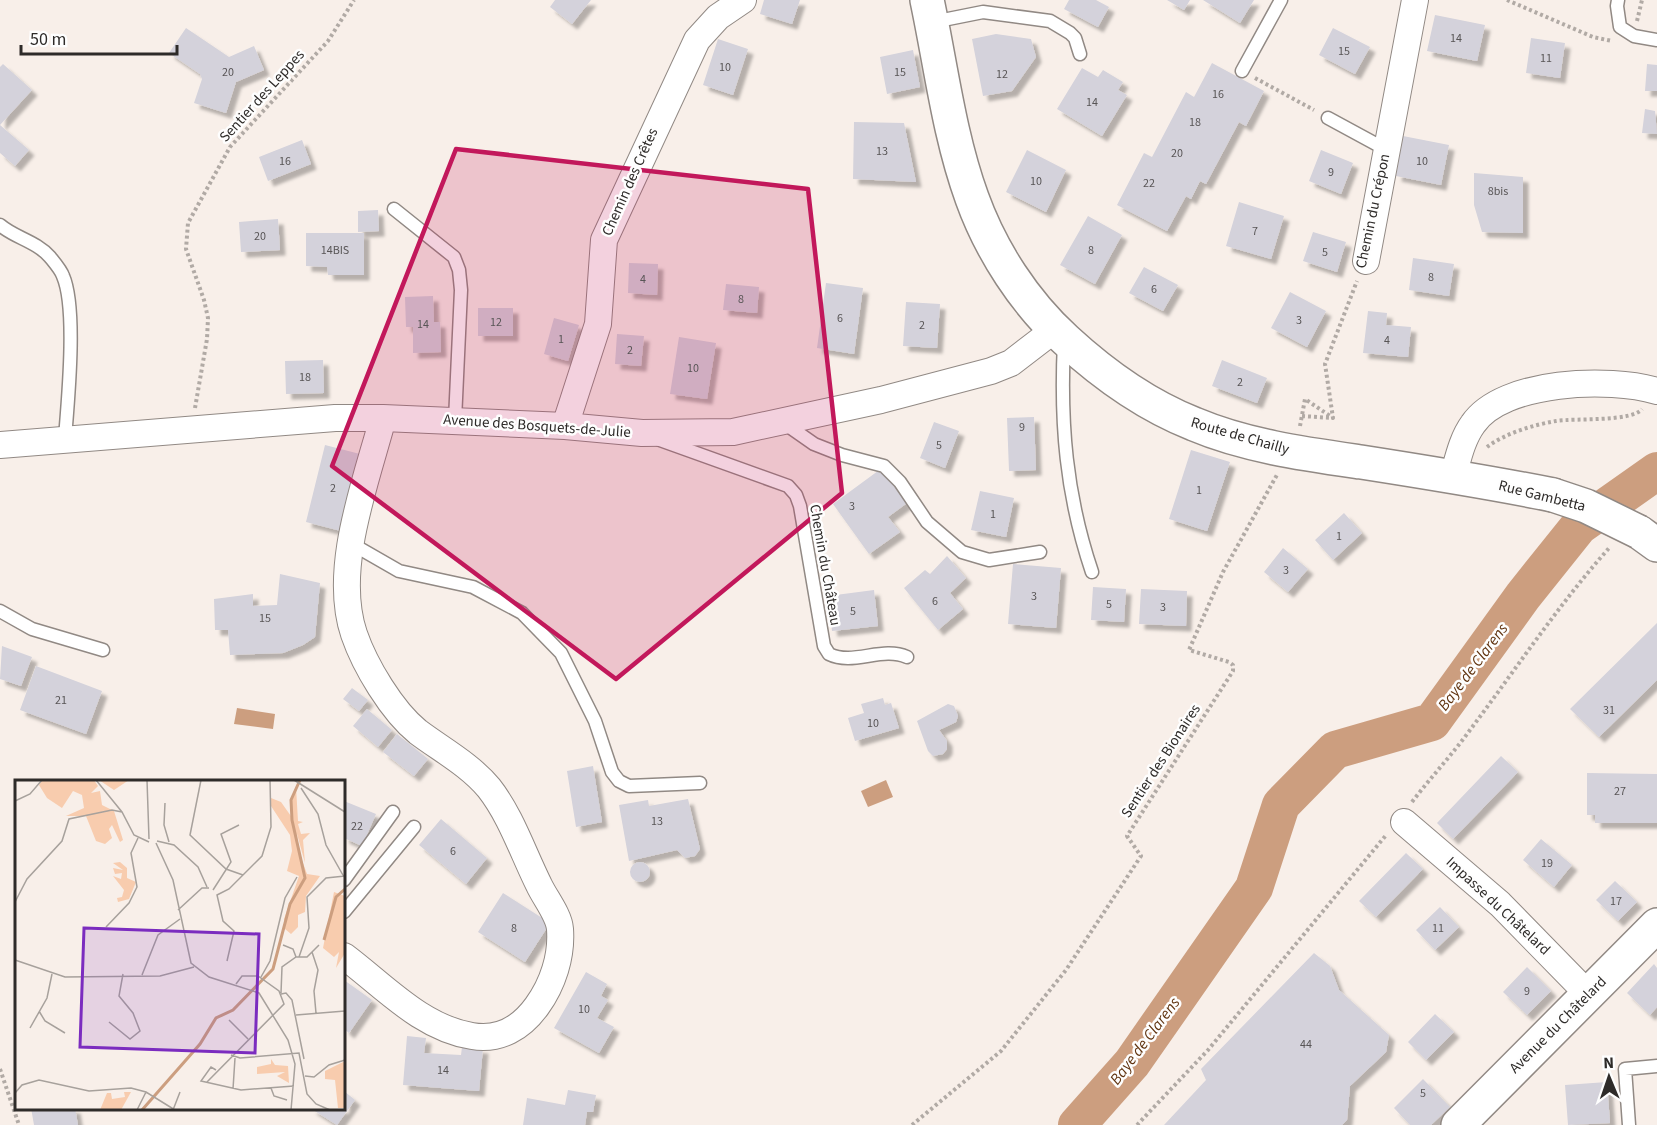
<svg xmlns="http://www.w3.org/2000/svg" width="1657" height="1125" font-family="'Source Sans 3',sans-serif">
<defs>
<filter id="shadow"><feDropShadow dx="5.5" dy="5.5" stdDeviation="1.5" flood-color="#0004"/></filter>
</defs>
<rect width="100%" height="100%" fill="#f8efe9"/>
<path fill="#cc9e7f" d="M 237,708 L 275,714 L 273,729 L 234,724 Z
M 886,780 L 893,797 L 868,807 L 861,791 Z"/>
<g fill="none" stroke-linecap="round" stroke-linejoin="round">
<path stroke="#cc9e7f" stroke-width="38" d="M 1077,1125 L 1132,1063 L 1254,888 L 1281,805 L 1335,750 L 1432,722 L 1523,596 L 1579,526 L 1657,471"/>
</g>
<path fill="#d4d2db" filter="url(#shadow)" d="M 555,0 L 591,0 L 572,24 L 550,7 Z
M 764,0 L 800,0 L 792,24 L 760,14 Z
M 1069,0 L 1096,0 L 1109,7 L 1098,27 L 1064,9 Z
M 1167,0 L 1190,0 L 1184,10 Z
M 1203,0 L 1254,0 L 1240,23 Z
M 1435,15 L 1485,25 L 1477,61 L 1427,51 Z
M 186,28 L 229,57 L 254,46 L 264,70 L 236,82 L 226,113 L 194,103 L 202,79 L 200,74 L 169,53 Z
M 1333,28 L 1370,47 L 1355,74 L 1319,55 Z
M 996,34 L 1031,39 L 1036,57 L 1012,91 L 983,96 L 972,39 Z
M 1531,38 L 1565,43 L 1560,78 L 1526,73 Z
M 718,39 L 748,49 L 733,95 L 703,85 Z
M 913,50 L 920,87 L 887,94 L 880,57 Z
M 1212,63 L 1264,91 L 1246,126 L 1239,122 L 1206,184 L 1200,181 L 1191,199 L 1186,196 L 1167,231 L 1117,205 L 1144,153 L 1152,157 L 1186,92 L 1194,97 Z
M 3,64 L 32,90 L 0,125 L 29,150 L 15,166 L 0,153 L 0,67 Z
M 1647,64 L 1657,65 L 1657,91 L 1645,91 Z
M 1082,68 L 1098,77 L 1103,70 L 1123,82 L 1118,90 L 1127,95 L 1102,136 L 1057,109 Z
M 1645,109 L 1655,111 L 1657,134 L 1642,133 Z
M 854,122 L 904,123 L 916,182 L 853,179 Z
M 1403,136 L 1449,145 L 1441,185 L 1396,176 Z
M 302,140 L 311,164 L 268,181 L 259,157 Z
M 1027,150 L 1066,170 L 1046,212 L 1006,192 Z
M 1321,150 L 1353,163 L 1341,194 L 1309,181 Z
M 1474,173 L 1523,177 L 1523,233 L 1482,232 L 1474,205 Z
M 1239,202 L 1284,216 L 1271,259 L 1226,246 Z
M 378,210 L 379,231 L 358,232 L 358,211 Z
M 1088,216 L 1122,235 L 1095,284 L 1060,265 Z
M 278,219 L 280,250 L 241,252 L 239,222 Z
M 1313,232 L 1346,242 L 1337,272 L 1303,261 Z
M 306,233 L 364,233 L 364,275 L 328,275 L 327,267 L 306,266 Z
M 1413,258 L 1454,264 L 1449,296 L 1409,290 Z
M 629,263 L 658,264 L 657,295 L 628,293 Z
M 1144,267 L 1178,285 L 1163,311 L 1129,293 Z
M 826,283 L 863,288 L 854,354 L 817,348 Z
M 726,284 L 759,287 L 757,313 L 723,310 Z
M 1290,292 L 1326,311 L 1307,347 L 1271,328 Z
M 433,296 L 434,322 L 440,322 L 441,352 L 413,353 L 413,327 L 406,327 L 405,297 Z
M 906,302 L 940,304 L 937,348 L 903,346 Z
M 478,308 L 513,308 L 513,336 L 478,336 Z
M 1368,311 L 1387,313 L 1386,325 L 1411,327 L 1408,357 L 1363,353 Z
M 554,318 L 579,325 L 568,361 L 544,354 Z
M 617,334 L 644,336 L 641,366 L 615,364 Z
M 679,337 L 716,343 L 707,399 L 670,394 Z
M 323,360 L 324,393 L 286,394 L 285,361 Z
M 1222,360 L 1267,378 L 1257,403 L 1212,386 Z
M 1034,417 L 1036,470 L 1009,471 L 1007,418 Z
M 934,422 L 959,431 L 945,468 L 920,458 Z
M 325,445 L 360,454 L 341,531 L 306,522 Z
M 1191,450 L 1230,462 L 1207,531 L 1169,519 Z
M 882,468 L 907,503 L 888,517 L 900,532 L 869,554 L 833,504 Z
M 980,491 L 1014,498 L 1006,537 L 971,530 Z
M 1344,513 L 1362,533 L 1333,560 L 1315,540 Z
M 1283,548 L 1308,569 L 1288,592 L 1264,572 Z
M 947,556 L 966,578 L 950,593 L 963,609 L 938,630 L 904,588 L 925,570 L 930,574 Z
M 1013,564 L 1061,568 L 1056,628 L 1008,624 Z
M 280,574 L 320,583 L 315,637 L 303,645 L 283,653 L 230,655 L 228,630 L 215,630 L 214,599 L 253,594 L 253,606 L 277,605 Z
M 1093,587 L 1126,589 L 1124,622 L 1091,620 Z
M 1141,589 L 1187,591 L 1186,626 L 1139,624 Z
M 874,590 L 878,626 L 832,631 L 828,596 Z
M 1657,623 L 1657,680 L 1599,737 L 1570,709 Z
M 2,646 L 32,657 L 21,686 L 0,679 Z
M 36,666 L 102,691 L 86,734 L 20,710 Z
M 352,688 L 368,700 L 359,711 L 343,699 Z
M 883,698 L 885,705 L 891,703 L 899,728 L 855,741 L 848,718 L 864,713 L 861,704 Z
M 948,704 L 954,706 L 958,716 L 956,722 L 939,730 L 947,741 L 947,749 L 943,754 L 933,756 L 928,751 L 917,721 Z
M 367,709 L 392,730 L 378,747 L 353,726 Z
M 397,734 L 428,759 L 414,776 L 383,752 Z
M 1501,756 L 1518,772 L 1453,839 L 1437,823 Z
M 593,766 L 602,822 L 576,827 L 567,771 Z
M 1587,773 L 1657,774 L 1657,823 L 1595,823 L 1595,815 L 1587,815 Z
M 688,799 L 700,849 L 695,856 L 685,858 L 677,850 L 629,861 L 619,805 L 648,800 L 649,806 Z
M 344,801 L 376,814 L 362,846 L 344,838 Z
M 441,819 L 487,858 L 466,884 L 419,845 Z
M 1541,839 L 1572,865 L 1554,887 L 1523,860 Z
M 1406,853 L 1423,869 L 1376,917 L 1359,901 Z
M630 872a10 10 0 1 1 20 0a10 10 0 1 1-20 0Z
M 1615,881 L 1637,902 L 1618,921 L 1596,900 Z
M 503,893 L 550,923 L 525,962 L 478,932 Z
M 1440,907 L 1459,927 L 1435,950 L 1416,930 Z
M 1314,953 L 1330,966 L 1339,990 L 1389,1035 L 1386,1052 L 1350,1086 L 1347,1120 L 1342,1125 L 1164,1125 L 1206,1080 L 1201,1069 Z
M 1654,964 L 1657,968 L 1657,1007 L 1650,1015 L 1627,993 Z
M 1527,967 L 1551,991 L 1527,1015 L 1503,992 Z
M 586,972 L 607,984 L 601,996 L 608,1000 L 597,1018 L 614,1027 L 599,1053 L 554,1028 Z
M 344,980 L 372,1000 L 349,1033 L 344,1029 Z
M 1435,1014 L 1454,1032 L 1426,1060 L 1408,1042 Z
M 407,1036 L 426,1038 L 424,1053 L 461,1055 L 462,1047 L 483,1048 L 479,1091 L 403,1085 Z
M 1423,1079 L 1450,1107 L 1431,1125 L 1410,1125 L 1394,1108 Z
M 1607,1082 L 1610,1123 L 1568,1125 L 1565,1085 Z
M 568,1090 L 596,1095 L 593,1112 L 587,1112 L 585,1125 L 523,1125 L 527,1098 L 565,1105 Z
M 344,1091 L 355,1100 L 337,1125 L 310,1108 L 344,1108 Z
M 31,1108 L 75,1108 L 78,1125 L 34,1125 Z"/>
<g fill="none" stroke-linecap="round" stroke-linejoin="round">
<g stroke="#918984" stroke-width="15">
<path id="lane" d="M 1618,0 L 1617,6 L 1620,27 L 1634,36 L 1657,40
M 933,22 L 983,12 L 1050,21 L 1070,33 L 1075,38 L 1080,54
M 1242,71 L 1281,0
M 1328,118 L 1387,150
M 394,209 L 454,257 L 459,270 L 461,290 L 455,420
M 0,225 C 15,238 36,241 50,257 C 54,262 61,270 63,276 C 77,308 68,400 65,438
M 1064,342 C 1060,423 1066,495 1092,572
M 784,423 L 814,444 L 842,455 L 884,466 L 900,482 L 927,522 L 962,552 L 989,560 L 1040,552
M 660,440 L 788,486 L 796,495 L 800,506 L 824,646 L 829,654 C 853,666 882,646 907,657
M 352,544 L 399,571 L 473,587 L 522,613 L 561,653 L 595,721 L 612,772 L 619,781 L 629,786 L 700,783
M 0,611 L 32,629 L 103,650
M 344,880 L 393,812
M 344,912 L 414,827
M 1629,1125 L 1625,1069 L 1657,1066"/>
</g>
<g stroke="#918984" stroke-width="28">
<path id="street" d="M 1366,261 L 1415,0
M 565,426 L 598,324 L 604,240 L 697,40 L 718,17 L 743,0
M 0,445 L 335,418 L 383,418 L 565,426 L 642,433 L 733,432 L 881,400 L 991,371 L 1011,363 L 1054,330
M 1453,476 C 1458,459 1462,439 1473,424 C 1503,380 1610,377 1657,391
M 1404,822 L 1500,904 L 1589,995
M 344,956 C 383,985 421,1028 472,1036 C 500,1041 522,1027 537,1006 C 553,984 562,956 560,929 C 559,915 545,898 539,885 C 523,853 511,816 489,788 C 470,765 442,750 418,732 C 392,711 365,666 354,634 C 332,569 366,482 383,418"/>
</g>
<g stroke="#918984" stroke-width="36">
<path id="secondary" d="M 927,0 C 941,66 949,135 972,198 C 991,251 1025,303 1066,340 C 1104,375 1146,405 1194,424 C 1246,446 1305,454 1361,462 C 1425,472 1489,482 1553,495
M 1639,532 L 1657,545
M 1458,1125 L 1657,925"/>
</g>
<path stroke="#b1aaa5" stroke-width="4" stroke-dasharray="3 3" stroke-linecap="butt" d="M 1507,0 L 1593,37 L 1612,41
M 1637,21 L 1642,0
M 1255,78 L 1314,110
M 195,408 L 207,339 L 208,318 L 204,300 L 186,249 L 188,223 L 230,147 L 328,41 L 354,0
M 1302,416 L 1332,418
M 1300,426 L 1305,399 L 1333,418 L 1325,364 L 1357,281
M 1487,447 C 1506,433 1533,425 1556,421 C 1576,418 1632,422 1642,409
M 1412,802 C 1431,777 1452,755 1470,730 C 1516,669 1559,604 1610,547
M 0,1069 L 19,1125
M 912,1125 L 1001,1051 L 1066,970 L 1141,856 L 1127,836 L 1233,671 L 1233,665 L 1229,662 L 1189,650 L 1223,572 L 1278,473
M 1137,1125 L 1208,1050 L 1387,834"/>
<use href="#lane" stroke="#fff" stroke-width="12"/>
<use href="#street" stroke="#fff" stroke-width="26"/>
<use href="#secondary" stroke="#fff" stroke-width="33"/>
<g stroke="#918984" stroke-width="36" stroke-linecap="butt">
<path id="secondary-bridge" d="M 1553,495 L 1586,506 L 1639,532"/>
</g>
<use href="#secondary-bridge" stroke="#fff" stroke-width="33"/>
</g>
<path fill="#c2185b" fill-opacity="0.2" stroke="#c2185b" stroke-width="4.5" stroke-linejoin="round" d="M 456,149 L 808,189 L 842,493 L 616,679 L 332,466 Z"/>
<g text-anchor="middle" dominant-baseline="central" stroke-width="5" stroke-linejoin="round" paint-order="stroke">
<g font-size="12" fill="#585556">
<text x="1456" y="38">14</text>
<text x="1344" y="51">15</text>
<text x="1546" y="58">11</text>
<text x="725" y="67">10</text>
<text x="228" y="72">20</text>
<text x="900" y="72">15</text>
<text x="1002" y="74">12</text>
<text x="1218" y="94">16</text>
<text x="1092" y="102">14</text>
<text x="1195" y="122">18</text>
<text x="882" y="151">13</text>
<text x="1177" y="153">20</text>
<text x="285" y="161">16</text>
<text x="1422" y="161">10</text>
<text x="1331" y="172">9</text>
<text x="1036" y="181">10</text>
<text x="1149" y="183">22</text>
<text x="1498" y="191">8bis</text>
<text x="1255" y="231">7</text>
<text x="260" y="236">20</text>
<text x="335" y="250">14BIS</text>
<text x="1091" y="250">8</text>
<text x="1325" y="252">5</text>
<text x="1431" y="277">8</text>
<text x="643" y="279">4</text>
<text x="1154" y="289">6</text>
<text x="741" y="299">8</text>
<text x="840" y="318">6</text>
<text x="1299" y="320">3</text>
<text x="496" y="322">12</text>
<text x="423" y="324">14</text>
<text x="922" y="325">2</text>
<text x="561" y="339">1</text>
<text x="1387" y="340">4</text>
<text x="630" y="350">2</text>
<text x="693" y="368">10</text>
<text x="305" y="377">18</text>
<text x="1240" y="382">2</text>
<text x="1022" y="427">9</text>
<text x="939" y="445">5</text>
<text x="333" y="488">2</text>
<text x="1199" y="490">1</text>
<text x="852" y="506">3</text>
<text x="993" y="514">1</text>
<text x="1339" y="536">1</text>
<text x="1286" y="570">3</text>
<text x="1034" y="596">3</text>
<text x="935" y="601">6</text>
<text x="1109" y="604">5</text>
<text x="1163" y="607">3</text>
<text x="853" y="611">5</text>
<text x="265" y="618">15</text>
<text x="61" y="700">21</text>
<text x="1609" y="710">31</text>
<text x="873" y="723">10</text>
<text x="1620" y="791">27</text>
<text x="657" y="821">13</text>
<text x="357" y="826">22</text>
<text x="453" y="851">6</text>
<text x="1547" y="863">19</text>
<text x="1616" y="901">17</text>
<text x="514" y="928">8</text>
<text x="1438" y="928">11</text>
<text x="1527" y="991">9</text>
<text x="584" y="1009">10</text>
<text x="1306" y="1044">44</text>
<text x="443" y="1070">14</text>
<text x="1423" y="1093">5</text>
</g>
<g font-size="15" fill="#2e2b29" stroke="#fefefe">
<text transform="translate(262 96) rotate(-48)">Sentier des Leppes</text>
<text transform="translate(630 182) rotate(-66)">Chemin des Crêtes</text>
<text transform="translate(1373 211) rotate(-78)">Chemin du Crépon</text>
<text transform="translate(537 426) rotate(4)">Avenue des Bosquets-de-Julie</text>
<text transform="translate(1240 436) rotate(16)">Route de Chailly</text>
<text transform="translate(1542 496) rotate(14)">Rue Gambetta</text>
<text transform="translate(825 565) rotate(80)">Chemin du Château</text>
<text transform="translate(1161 761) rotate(-57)">Sentier des Bionaires</text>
<text transform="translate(1498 906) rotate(43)">Impasse du Châtelard</text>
<text transform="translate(1558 1025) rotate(-45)">Avenue du Châtelard</text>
</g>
<g font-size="16" font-style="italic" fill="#60330f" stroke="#fefefe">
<text transform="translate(1473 667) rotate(-53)">Baye de Clarens</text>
<text transform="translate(1145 1041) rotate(-53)">Baye de Clarens</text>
</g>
</g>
<g transform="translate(15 780)">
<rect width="330" height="330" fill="#f8efe9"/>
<path d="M 27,0 L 79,0 L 83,6 L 76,13 L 85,11 L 87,25 L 99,31 L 108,60 L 105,62 L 97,45 L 94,49 L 97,58 L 90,64 L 81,61 L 71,36 L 51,36 L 69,28 L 67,15 L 58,11 L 47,28 L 32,18 L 24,5 ZM 84,0 L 114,0 L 99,10 ZM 281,7 L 283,41 L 288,42 L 283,44 L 286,54 L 295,53 L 288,60 L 290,83 L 282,54 L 284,72 L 292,94 L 305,96 L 291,116 L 290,132 L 283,135 L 283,147 L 276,154 L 270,149 L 269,139 L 284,96 L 272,91 L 277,71 L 275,55 L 256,26 L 256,18 L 266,22 L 278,39 L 276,20 ZM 105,82 L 112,88 L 112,98 L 121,102 L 114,119 L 103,122 L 102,118 L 107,117 L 109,110 L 98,96 L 106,99 L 107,93 L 100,94 L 98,88 L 108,90 L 98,83 ZM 319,112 L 330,116 L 330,173 L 321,188 L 324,172 L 319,177 L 308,168 ZM 256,279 L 260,285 L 273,286 L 274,303 L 262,296 L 270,292 L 242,294 L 242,287 L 256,284 ZM 330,281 L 330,328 L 323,328 L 320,300 L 310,299 L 310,291 ZM 109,312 L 116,312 L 106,330 L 85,330 L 92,313 L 96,313 L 97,319 L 110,317 Z" fill="#f8ccae"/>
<path fill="none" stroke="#cc9e7f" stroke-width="3" d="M 309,160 L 321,117 L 330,109M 127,330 L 185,264 L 201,238 L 218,230 L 258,189 L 275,124 L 290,98 L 277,40 L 276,20 L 285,0"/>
<path fill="none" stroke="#a7a19c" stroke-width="1.5" d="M 81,0 L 107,32 L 119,55 L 134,62M 132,0 L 134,59M 186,0 L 175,55 L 211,89 L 228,95M 279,0 L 330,32M 286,8 L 303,34 L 311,65 L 329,97M 0,21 L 15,14 L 27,0M 150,23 L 149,45 L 154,62M 142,61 L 159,65 L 183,87 L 192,107M 141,63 L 158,100 L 176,183 L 194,197 L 244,213 L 273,260 L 280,284 L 276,330M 198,110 L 216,82 L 206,54 L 224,45M 0,122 L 12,99 L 47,61 L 54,39 L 97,30 L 107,32M 163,130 L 187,108 L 194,108M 91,147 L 114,123 L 122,107 L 116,73 L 123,58M 268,165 L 278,169 L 281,177M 297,172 L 303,190 L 299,211 L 301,233M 284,177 L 294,148 L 292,117 L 311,98 L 330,96M 0,180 L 50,197 L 145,196 L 179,187M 212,181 L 219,151 L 208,141 L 202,115 L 214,109 L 247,76 L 256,47 L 255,0M 127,195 L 143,155 L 165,139M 246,197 L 255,181 L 270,118 L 282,97M 266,213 L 267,187 L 281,177 L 292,177 L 304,165M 266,214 L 271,213 L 277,220 L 289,279M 24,231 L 30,241 L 50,253M 281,235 L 330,231M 214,240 L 233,259M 94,242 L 115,259 L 125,251 L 118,233 L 104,216 L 108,194M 15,248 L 32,218 L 37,194M 216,275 L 225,278 L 284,273 L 292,314 L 301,324 L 315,330M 201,290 L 196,287 L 186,301 L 226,310 L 279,306M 290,296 L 299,297 L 314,285 L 330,280M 192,302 L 269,224 L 264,211 L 243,196 L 227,196 L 221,204M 256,308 L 259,316 L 272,320M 218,309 L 220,278M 0,313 L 7,305 L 24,300 L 74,311 L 116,308 L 131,312 L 160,330M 122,330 L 131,312M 158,330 L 165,312"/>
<path fill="#7b2cbf" fill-opacity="0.15" stroke="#7b2cbf" stroke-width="3" d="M 69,148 L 244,154 L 240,273 L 65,267 Z"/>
<rect width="330" height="330" fill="none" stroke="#2e2b29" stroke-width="3"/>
</g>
<g transform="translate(1609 1077) rotate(358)" stroke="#fefefe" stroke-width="4.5" paint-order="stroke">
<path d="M0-4.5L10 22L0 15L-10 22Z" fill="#2e2b29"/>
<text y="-9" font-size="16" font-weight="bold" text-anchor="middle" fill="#2e2b29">N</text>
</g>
<path d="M21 45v9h156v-9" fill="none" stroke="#2e2b29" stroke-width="3"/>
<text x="30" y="45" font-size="18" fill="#2e2b29" stroke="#fefefe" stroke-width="4.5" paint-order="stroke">50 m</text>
</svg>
